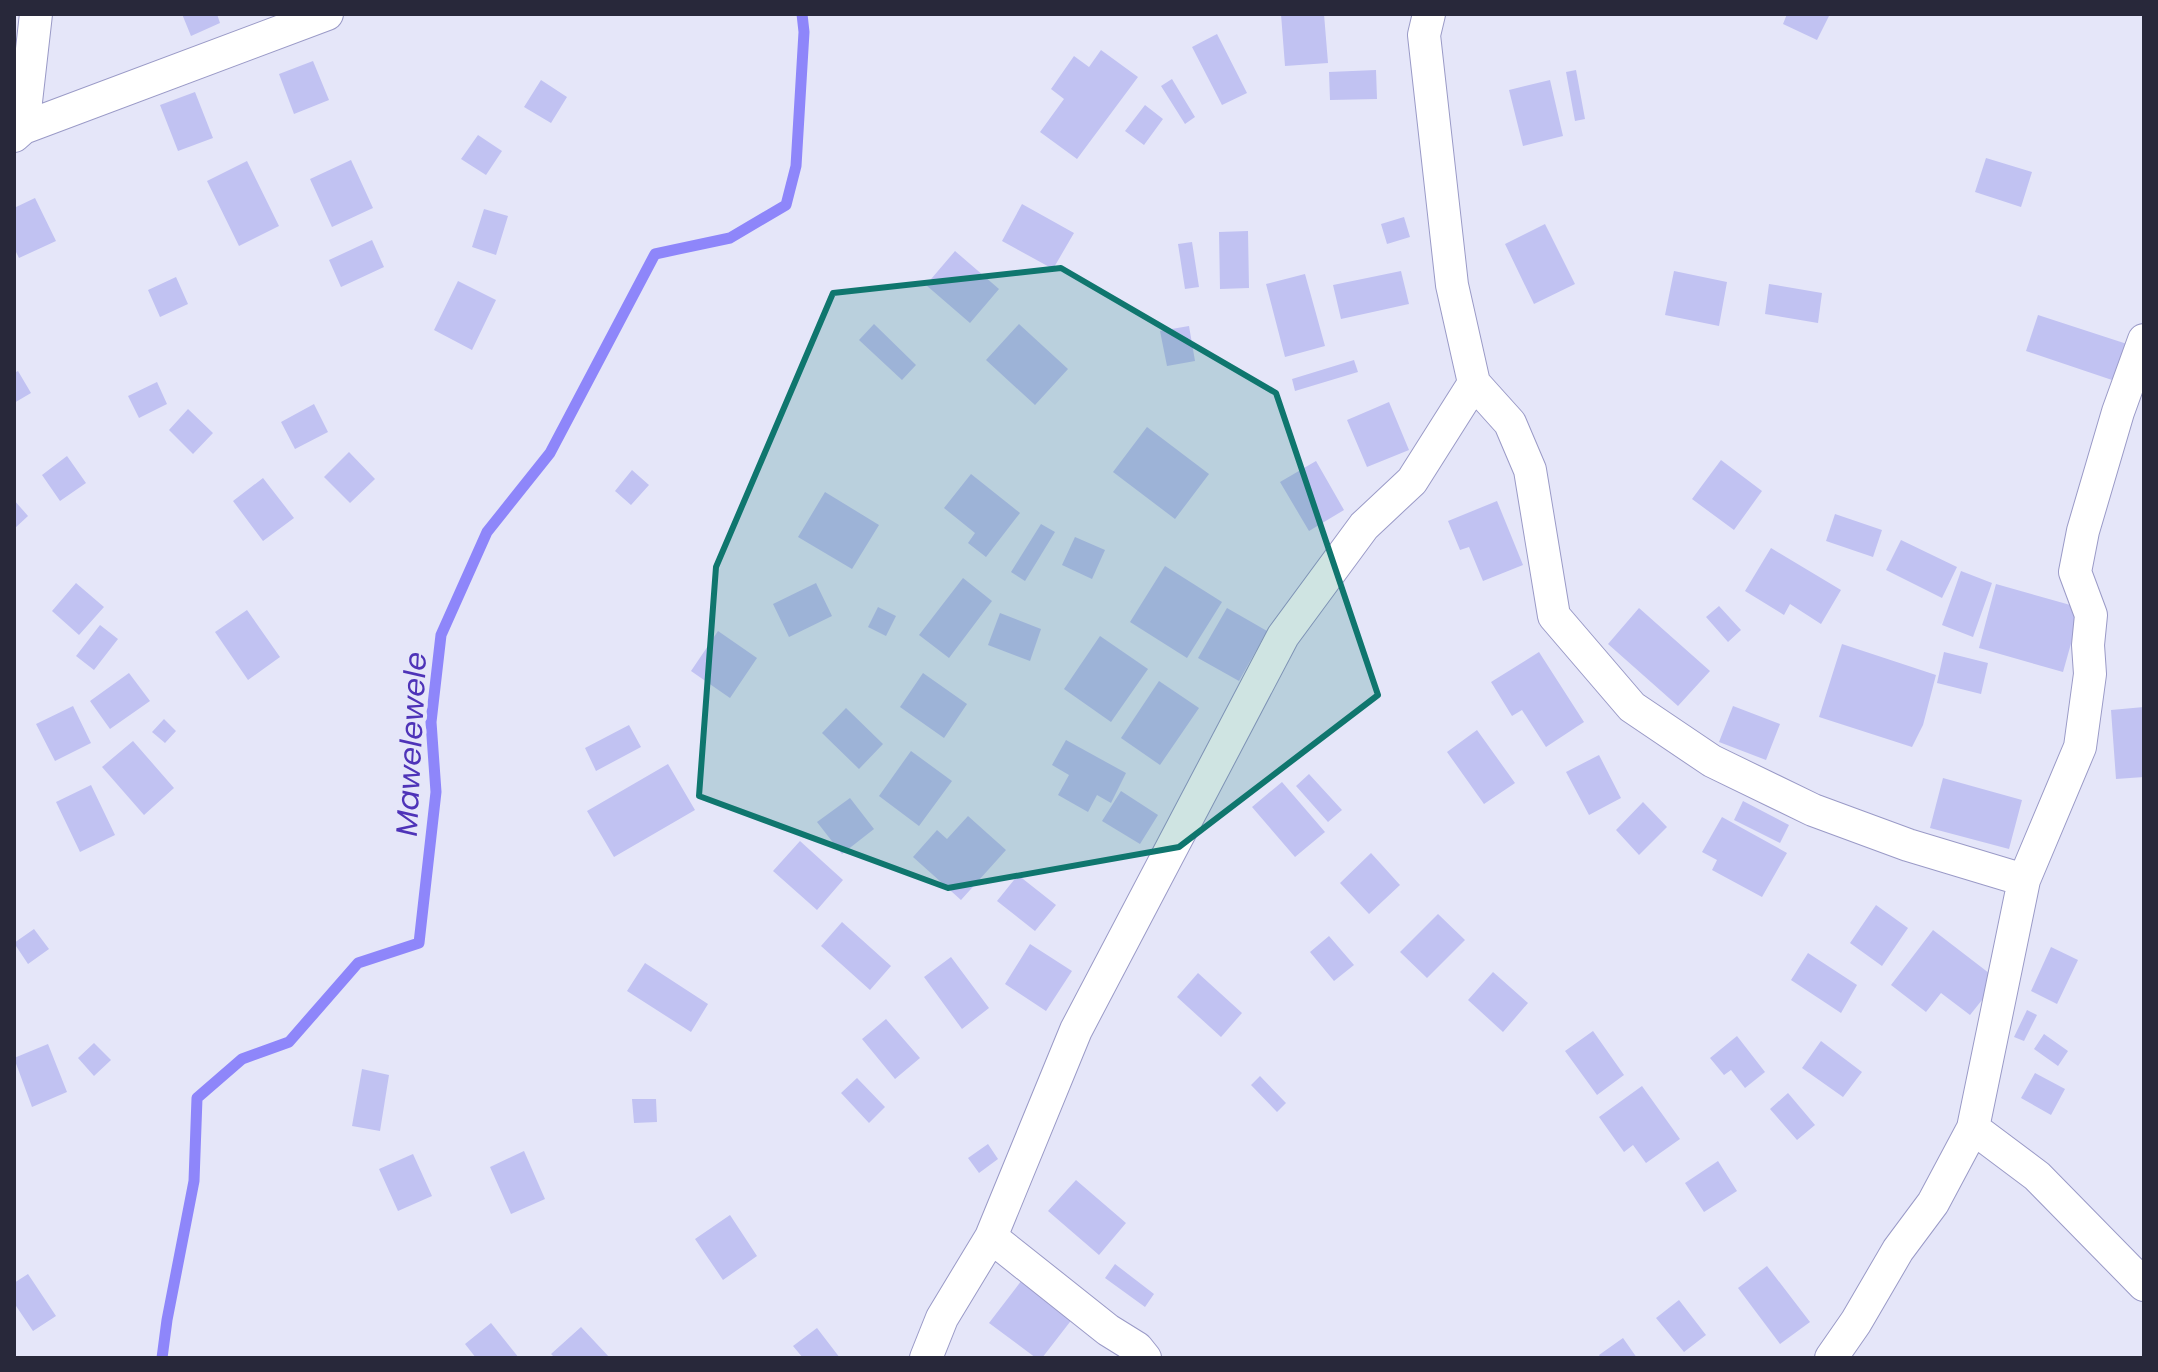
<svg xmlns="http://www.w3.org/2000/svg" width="2158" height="1372" font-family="Poppins,sans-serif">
<rect width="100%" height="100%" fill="#e5e6f9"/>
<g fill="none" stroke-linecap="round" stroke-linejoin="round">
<path stroke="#8e86fa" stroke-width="11" d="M 162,1358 L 167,1320 L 194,1181 L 197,1098 L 242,1059 L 289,1042 L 358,963 L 419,943 L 436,792 L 431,722 L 441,635 L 487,532 L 550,453 L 655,254 L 730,238 L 786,205 L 796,166 L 804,32 L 802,14"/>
</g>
<path fill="#c1c2f2" d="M 182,14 L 217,14 L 220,23 L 191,36 Z
M 1281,14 L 1324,14 L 1328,63 L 1285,66 Z
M 1787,14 L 1830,14 L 1817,40 L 1783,24 Z
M 1217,34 L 1247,93 L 1222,105 L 1192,47 Z
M 1101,50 L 1138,77 L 1077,159 L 1040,132 L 1064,99 L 1051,89 L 1074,56 L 1089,67 Z
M 313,61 L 329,100 L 294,114 L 279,74 Z
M 1376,70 L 1377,99 L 1330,100 L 1329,72 Z
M 1576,70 L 1585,119 L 1575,121 L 1566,72 Z
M 1172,79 L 1195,117 L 1185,124 L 1161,86 Z
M 541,80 L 567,97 L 551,123 L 524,107 Z
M 1550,80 L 1563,136 L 1523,146 L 1509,90 Z
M 195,92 L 213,138 L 178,151 L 160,105 Z
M 1145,105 L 1163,119 L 1144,145 L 1125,131 Z
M 478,135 L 502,151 L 486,175 L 461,159 Z
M 1986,158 L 2032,172 L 2021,207 L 1975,192 Z
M 351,160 L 373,208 L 332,227 L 310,179 Z
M 247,161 L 279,226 L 239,246 L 207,181 Z
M 35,198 L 56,241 L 19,258 L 14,248 L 14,208 Z
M 1022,204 L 1074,233 L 1053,269 L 1002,241 Z
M 484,209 L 508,216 L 496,255 L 472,247 Z
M 1404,217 L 1410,237 L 1387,244 L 1381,224 Z
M 1545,224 L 1575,284 L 1534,304 L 1505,244 Z
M 1248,231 L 1249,288 L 1220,289 L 1219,232 Z
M 372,240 L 384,267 L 341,287 L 329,260 Z
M 1192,242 L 1199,287 L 1185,289 L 1178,244 Z
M 955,251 L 999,289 L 970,323 L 926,285 Z
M 1401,271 L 1409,304 L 1341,319 L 1333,285 Z
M 1674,271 L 1727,282 L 1719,326 L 1665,315 Z
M 1305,274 L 1325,346 L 1285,357 L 1266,284 Z
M 176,277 L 188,304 L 160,317 L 148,290 Z
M 458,281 L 496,300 L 472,350 L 434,330 Z
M 1769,284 L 1822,293 L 1818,323 L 1765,314 Z
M 2038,315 L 2127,344 L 2115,381 L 2026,351 Z
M 874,324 L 916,365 L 902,380 L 859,340 Z
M 1019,324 L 1068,369 L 1035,405 L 986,360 Z
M 1189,326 L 1195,361 L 1167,366 L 1160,331 Z
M 1354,360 L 1358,372 L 1295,391 L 1292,379 Z
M 18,371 L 31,393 L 14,403 L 14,373 Z
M 157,382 L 167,404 L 139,418 L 128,396 Z
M 1389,402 L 1409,450 L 1367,467 L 1347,420 Z
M 314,404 L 328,432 L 295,449 L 281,422 Z
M 188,409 L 213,433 L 193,454 L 169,430 Z
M 1147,427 L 1209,474 L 1175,519 L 1113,472 Z
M 349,452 L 375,479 L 350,503 L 324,477 Z
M 67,456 L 86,483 L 60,501 L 42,475 Z
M 1721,460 L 1762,491 L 1734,530 L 1692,499 Z
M 1316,461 L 1344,510 L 1309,531 L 1280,482 Z
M 632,470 L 649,485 L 631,505 L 615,491 Z
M 971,474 L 1020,513 L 986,557 L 968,543 L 975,533 L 944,508 Z
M 263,478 L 294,518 L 263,541 L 233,501 Z
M 825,492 L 879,525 L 852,569 L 798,537 Z
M 14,500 L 28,516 L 14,529 Z
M 1497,501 L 1523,565 L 1483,581 L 1469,547 L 1460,550 L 1448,521 Z
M 1835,514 L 1882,530 L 1873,557 L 1826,541 Z
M 1041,524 L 1055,532 L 1025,581 L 1011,572 Z
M 1075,537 L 1105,550 L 1092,579 L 1062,565 Z
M 1901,540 L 1957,567 L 1942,598 L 1886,570 Z
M 1771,548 L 1841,590 L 1821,624 L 1790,604 L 1784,615 L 1745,591 Z
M 1165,566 L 1222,602 L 1187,658 L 1130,622 Z
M 1961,571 L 1992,583 L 1973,637 L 1942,625 Z
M 963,578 L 992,601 L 949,658 L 919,635 Z
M 76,583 L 104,607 L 79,635 L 52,611 Z
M 816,583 L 832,616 L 789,637 L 773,604 Z
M 1996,584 L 2081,608 L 2063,672 L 1979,648 Z
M 1719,606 L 1741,630 L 1728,642 L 1706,617 Z
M 878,607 L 896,616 L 886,636 L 868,627 Z
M 1227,608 L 1267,631 L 1239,681 L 1198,658 Z
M 1639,608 L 1710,671 L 1678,706 L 1608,644 Z
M 247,610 L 280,657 L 248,680 L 215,632 Z
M 1000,613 L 1041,629 L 1030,661 L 988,645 Z
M 100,625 L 118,639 L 94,670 L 76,656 Z
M 718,631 L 757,658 L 730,698 L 691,671 Z
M 1100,636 L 1148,669 L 1111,722 L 1064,689 Z
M 1842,644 L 1936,675 L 1923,725 L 1912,747 L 1819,717 Z
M 1539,652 L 1584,722 L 1546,747 L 1522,710 L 1512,716 L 1491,682 Z
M 1944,652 L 1988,663 L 1981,694 L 1937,683 Z
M 129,673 L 150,701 L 110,729 L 90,701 Z
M 923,673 L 967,704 L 944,738 L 900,707 Z
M 1159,681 L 1199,708 L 1160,765 L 1121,738 Z
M 73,706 L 91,743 L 55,761 L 36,724 Z
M 1733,706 L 1780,724 L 1766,760 L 1719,742 Z
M 2144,707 L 2144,777 L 2116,779 L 2111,710 Z
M 846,708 L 883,744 L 859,769 L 822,733 Z
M 164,719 L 176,731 L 165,743 L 152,732 Z
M 629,725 L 641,747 L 596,771 L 585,748 Z
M 1477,730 L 1515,783 L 1484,804 L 1447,752 Z
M 1066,740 L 1126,773 L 1111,803 L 1097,795 L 1088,812 L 1058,795 L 1069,775 L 1052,765 Z
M 133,741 L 174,788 L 144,815 L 102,767 Z
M 911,751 L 952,781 L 919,826 L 879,796 Z
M 1599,755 L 1621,798 L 1589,815 L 1566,772 Z
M 668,764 L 695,810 L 614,857 L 587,811 Z
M 1309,774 L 1342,810 L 1328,822 L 1296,786 Z
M 1943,778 L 2022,800 L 2009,849 L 1930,828 Z
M 1282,782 L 1325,832 L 1295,857 L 1252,807 Z
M 91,785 L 115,835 L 80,852 L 56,802 Z
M 1121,791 L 1158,815 L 1140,844 L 1102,821 Z
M 850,798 L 874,829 L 842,854 L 817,822 Z
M 1743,801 L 1789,825 L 1780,843 L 1734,820 Z
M 1643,802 L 1667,827 L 1639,855 L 1616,830 Z
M 968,816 L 1006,850 L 961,900 L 913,857 L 937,830 L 947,839 Z
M 1722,817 L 1787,853 L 1762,897 L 1712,870 L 1717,860 L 1702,852 Z
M 800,841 L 843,880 L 817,910 L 773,871 Z
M 1371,853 L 1400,885 L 1369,914 L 1340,883 Z
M 1018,875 L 1056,905 L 1035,931 L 997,901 Z
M 1876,905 L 1908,928 L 1882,966 L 1850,943 Z
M 1438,914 L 1465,940 L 1427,978 L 1400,952 Z
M 842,922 L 891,966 L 870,990 L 821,946 Z
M 34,929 L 49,949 L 28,964 L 14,943 Z
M 1933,930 L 1998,980 L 1970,1015 L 1941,993 L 1926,1012 L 1891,985 Z
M 1329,936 L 1354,965 L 1334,981 L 1310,952 Z
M 1030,944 L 1072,971 L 1046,1011 L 1005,984 Z
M 2051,947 L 2078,960 L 2057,1004 L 2031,991 Z
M 1808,953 L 1857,985 L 1841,1013 L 1791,980 Z
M 951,957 L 989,1008 L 962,1029 L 924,977 Z
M 645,963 L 708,1004 L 691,1032 L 627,991 Z
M 1493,972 L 1528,1003 L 1503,1032 L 1468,1000 Z
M 1198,973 L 1242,1013 L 1221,1037 L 1177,997 Z
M 2027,1010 L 2037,1015 L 2024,1041 L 2014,1037 Z
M 886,1019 L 920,1058 L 895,1079 L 862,1039 Z
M 1593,1031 L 1624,1075 L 1597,1095 L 1565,1051 Z
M 2044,1034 L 2068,1051 L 2058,1066 L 2034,1049 Z
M 1737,1036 L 1765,1072 L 1745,1088 L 1731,1070 L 1724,1075 L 1710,1058 Z
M 1821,1041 L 1862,1072 L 1843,1097 L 1802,1068 Z
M 94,1043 L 111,1060 L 94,1076 L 78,1058 Z
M 48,1044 L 67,1092 L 32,1107 L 14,1058 Z
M 362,1069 L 389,1075 L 380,1131 L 352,1126 Z
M 2035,1073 L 2065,1089 L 2051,1115 L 2021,1098 Z
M 1260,1076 L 1286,1103 L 1277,1112 L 1251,1085 Z
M 857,1078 L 885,1107 L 869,1123 L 841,1093 Z
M 1642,1086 L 1680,1139 L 1646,1163 L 1633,1145 L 1624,1152 L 1599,1117 Z
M 1788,1093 L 1815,1125 L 1797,1140 L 1770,1109 Z
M 632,1099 L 656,1099 L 657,1122 L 634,1123 Z
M 988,1144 L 998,1159 L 979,1173 L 968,1158 Z
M 524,1151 L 545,1199 L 511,1214 L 490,1167 Z
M 413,1154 L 432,1196 L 398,1211 L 379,1169 Z
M 1718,1161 L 1737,1191 L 1704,1212 L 1685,1183 Z
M 1076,1180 L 1126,1223 L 1099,1255 L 1048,1211 Z
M 730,1215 L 757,1256 L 723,1280 L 695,1239 Z
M 1115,1264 L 1154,1294 L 1145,1307 L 1105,1278 Z
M 1767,1266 L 1810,1322 L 1780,1344 L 1738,1288 Z
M 28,1274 L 56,1316 L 33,1331 L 14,1303 L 14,1283 Z
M 1022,1280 L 1073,1318 L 1042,1358 L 1036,1358 L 989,1323 Z
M 1679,1300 L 1706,1335 L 1684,1352 L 1656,1318 Z
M 491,1323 L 519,1358 L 476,1358 L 465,1344 Z
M 581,1327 L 610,1358 L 555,1358 L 551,1354 Z
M 817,1328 L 840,1358 L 803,1358 L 793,1346 Z
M 1623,1338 L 1637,1358 L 1601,1358 L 1599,1355 Z"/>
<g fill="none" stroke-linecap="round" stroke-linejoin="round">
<g stroke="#9a9ac7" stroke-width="34">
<path id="street" d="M 23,128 L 36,14
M 14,136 L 23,128 L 327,14
M 1474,383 L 1510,423 L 1530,470 L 1554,616 L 1632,707 L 1712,761 L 1813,810 L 1908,845 L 2024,880
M 1973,1128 L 2037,1176 L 2144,1285
M 991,1237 L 1108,1330 L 1137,1348 L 1145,1358
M 926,1358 L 942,1318 L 991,1237 L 1076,1030 L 1283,636 L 1364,526 L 1412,481 L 1474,383 L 1452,285 L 1424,35 L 1429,14
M 1831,1358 L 1856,1322 L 1898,1250 L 1933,1203 L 1973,1128 L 2024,880 L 2080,747 L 2090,674 L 2088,645 L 2091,615 L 2075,572 L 2083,531 L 2118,412 L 2144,340"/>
</g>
<use href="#street" stroke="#fff" stroke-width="32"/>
</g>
<path fill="#0f766e" fill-opacity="0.2" stroke="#0f766e" stroke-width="6" stroke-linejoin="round" d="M 1061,268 L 1276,393 L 1378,695 L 1179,847 L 948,888 L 699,796 L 716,567 L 833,293 Z"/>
<g text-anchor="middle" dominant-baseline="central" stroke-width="8" stroke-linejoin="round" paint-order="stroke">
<g font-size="30" font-style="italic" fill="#4e33b8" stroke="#e5e6f9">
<text transform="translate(411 744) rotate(-87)">Mawelewele</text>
</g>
</g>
<rect width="2158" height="1372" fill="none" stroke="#28283a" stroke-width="32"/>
</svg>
